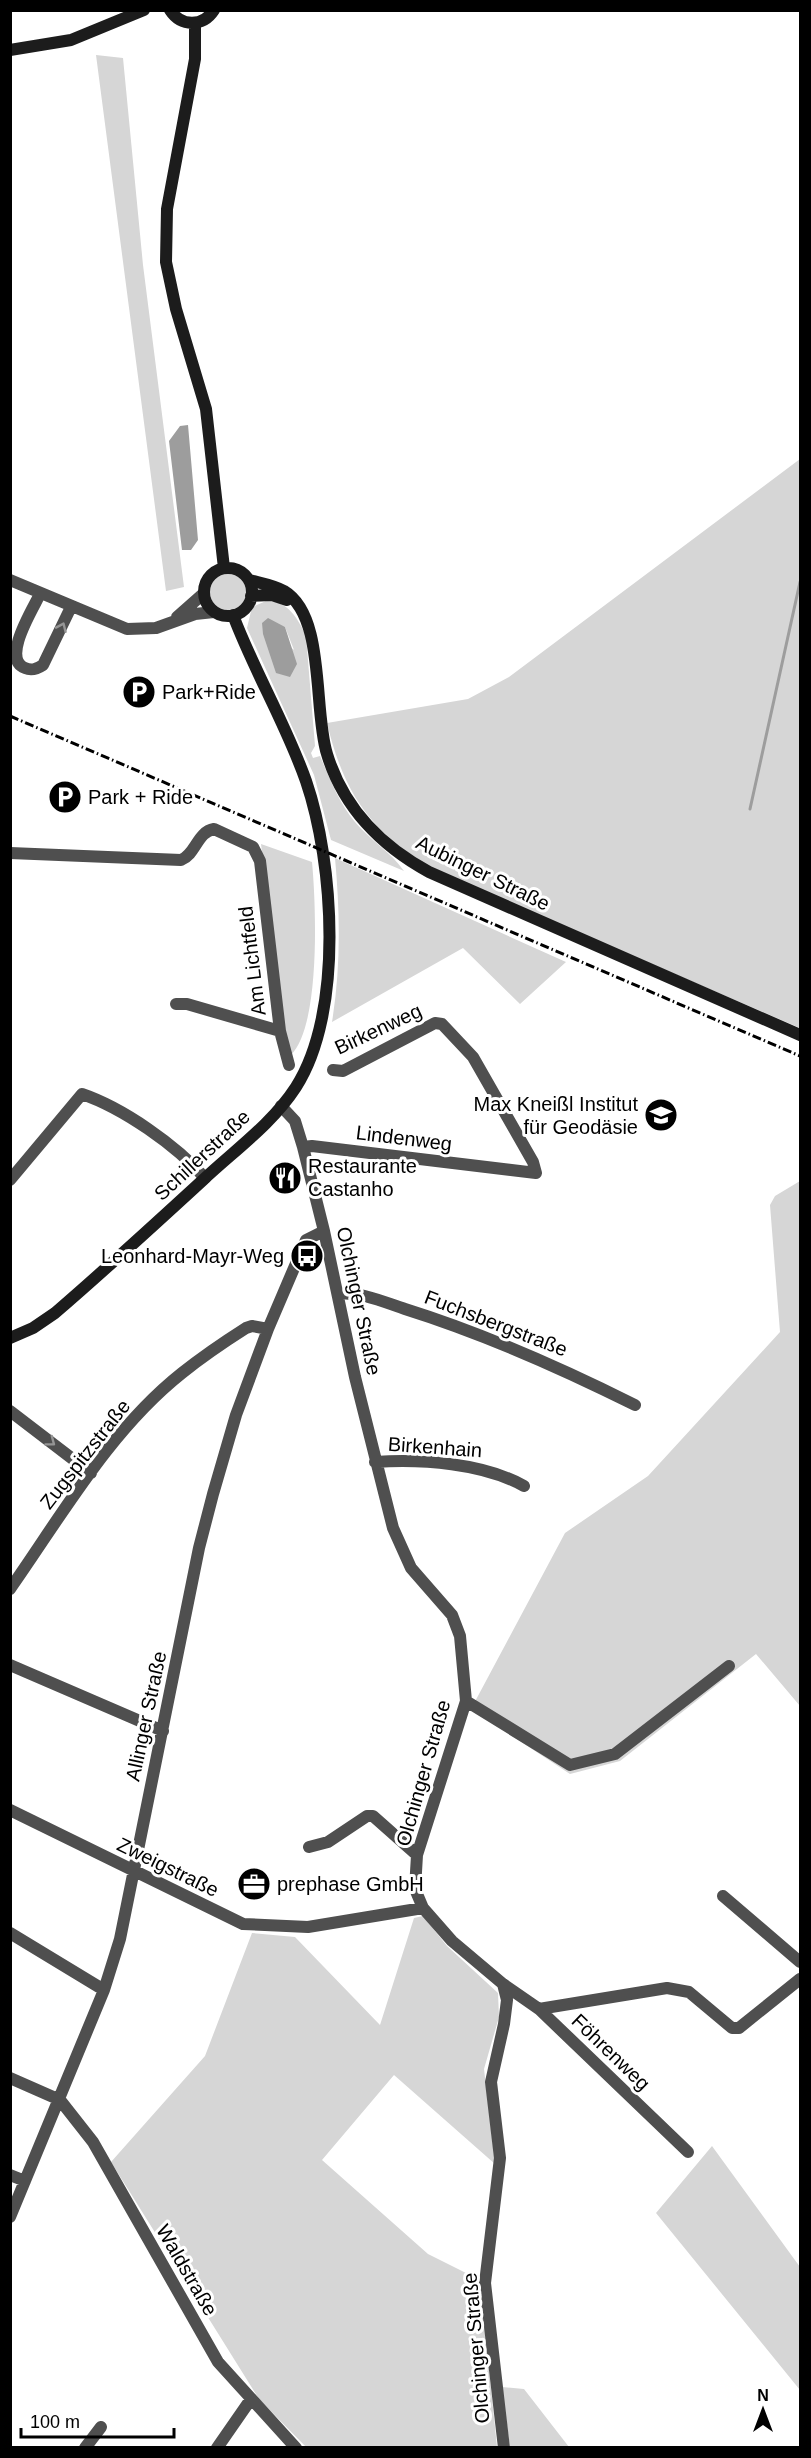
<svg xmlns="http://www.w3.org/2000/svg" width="811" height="2458" font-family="Arial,sans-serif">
<rect width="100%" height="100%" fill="#fff"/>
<path fill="#d6d6d6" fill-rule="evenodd" d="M 96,55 L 123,58 L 143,265 L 184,587 L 166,591 Z
M 800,459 L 800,1028 L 443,874 C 375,837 345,799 327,723 L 468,699 L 509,677 Z
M210 592a18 18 0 1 1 36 0a18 18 0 1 1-36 0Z
M 266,601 C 287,600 298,618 306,636 L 315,746 L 311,753 L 313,758 L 320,756 C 330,779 339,803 355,822 C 370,840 391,852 404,871 L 331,840 L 314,775 L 247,628 L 252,607 ZM 262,623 L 285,627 L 294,650 Z
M 261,844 L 312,862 C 316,903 321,1025 291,1055 L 287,1051 Z
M 335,858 L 566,962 L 520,1004 L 463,948 L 332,1022 C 341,967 340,913 335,858 Z
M 800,1181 L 800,1706 L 756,1654 L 620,1761 L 570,1774 L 471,1709 L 565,1533 L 648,1476 L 780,1332 L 770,1205 L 775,1196 Z
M 423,1916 L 447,1946 L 498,1993 L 499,2017 L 484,2069 L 495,2164 L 394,2075 L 322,2160 L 428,2254 L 480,2280 L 497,2447 L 306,2447 L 259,2399 L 111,2162 L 205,2056 L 252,1933 L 295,1937 L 380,2025 L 414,1918 Z
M 712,2146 L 800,2267 L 800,2390 L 656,2213 Z
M 502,2387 L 524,2389 L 569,2447 L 510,2447 Z"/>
<path fill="#9d9d9d" d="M 188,425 L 198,540 L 191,550 L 182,550 L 169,441 L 180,426 Z
M 268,618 L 285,627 L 297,664 L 290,677 L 276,673 L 263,634 L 262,623 Z"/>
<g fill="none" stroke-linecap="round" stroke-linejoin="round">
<path stroke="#9d9d9d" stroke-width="3" d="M 750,809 L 800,582"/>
<path stroke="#4f4f4f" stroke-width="12" d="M 10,580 L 127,629 L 156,628 L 195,614 L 214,612
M 40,594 C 33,609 1,659 25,668 C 32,671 37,669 43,665 L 71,607
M 177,617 L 203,594
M 10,853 L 181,860 C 196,854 197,832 214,829 L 253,847 L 260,861 L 280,1031 L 289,1065
M 176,1004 L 187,1004 L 280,1031
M 281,1106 L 295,1121 L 303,1147 L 324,1231 L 355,1377 L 393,1528 L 411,1568 L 452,1615 L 460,1636 L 466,1701 L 417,1855 L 415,1889 L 423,1908 L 452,1941 L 503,1984 L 507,2000 L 504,2024 L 491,2082 L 500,2158 L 485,2283 L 504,2448
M 303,1147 L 312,1146 L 536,1173 L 533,1162 L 473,1057 L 442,1024 L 435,1023 L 343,1071 L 333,1070
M 10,1180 L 82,1094 C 123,1108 176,1145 205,1178
M 338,1294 C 359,1291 384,1302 405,1309 C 485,1334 559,1367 635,1405
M 10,1411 L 91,1473
M 375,1462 C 422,1459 483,1463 524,1486
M 10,1589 C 62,1515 110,1430 182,1373 C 202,1357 224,1342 246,1328 L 252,1326 L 268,1329
M 10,1665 L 163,1731
M 466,1701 L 570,1765 L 615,1754 L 729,1666
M 10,1810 L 243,1924 L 308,1927 L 423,1908
M 309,1847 L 328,1842 L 367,1816 L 373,1816 L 417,1855
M 723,1896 L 800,1962
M 10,1933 L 104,1990
M 503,1984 L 539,2009 L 688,2152
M 539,2009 L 667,1988 L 689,1992 L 732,2028 L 739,2028 L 800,1979
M 10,2078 L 60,2100 L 93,2142 L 218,2362 L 296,2448
M 10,2175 L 25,2181
M 10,2217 L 104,1990 L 120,1939 L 199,1548 L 213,1494 L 236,1415 L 268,1329 L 306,1240 L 324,1231
M 85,2448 L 101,2427
M 217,2448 L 251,2399"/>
<path stroke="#1c1c1c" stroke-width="12" d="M 170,10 C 181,27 203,27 214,10
M 195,23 L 195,59 L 167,209 L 166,262 L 176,309 L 206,409 L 224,568
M 10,50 L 71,40 L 144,10
M204 592a24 24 0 1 1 48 0a24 24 0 1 1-48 0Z
M 249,580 C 260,583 273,585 284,591 C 326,616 313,710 327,754 C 343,807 381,846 429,872 L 800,1035
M 251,596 L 272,595 L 287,600
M 10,1338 L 33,1328 L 55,1313 C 105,1270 154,1225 203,1180 C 235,1150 272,1124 296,1087 C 344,1012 334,863 306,781 C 286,724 254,671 233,615"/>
<path stroke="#000" stroke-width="3" stroke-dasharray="9 3 1.5 3" stroke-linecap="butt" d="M 10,716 L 800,1056"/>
</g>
<defs><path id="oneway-chevron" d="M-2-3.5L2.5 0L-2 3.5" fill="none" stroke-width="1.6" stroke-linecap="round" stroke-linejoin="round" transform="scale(1.5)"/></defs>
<g stroke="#959595">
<use href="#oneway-chevron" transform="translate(62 627) rotate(-66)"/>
<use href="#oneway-chevron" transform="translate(51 1442) rotate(37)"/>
</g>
<defs>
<g id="parking-disc" transform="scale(1.725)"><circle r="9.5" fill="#000" stroke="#fff"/><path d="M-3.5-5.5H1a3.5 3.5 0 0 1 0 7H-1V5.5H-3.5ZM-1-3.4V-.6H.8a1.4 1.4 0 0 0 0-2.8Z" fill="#fff"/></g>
<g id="university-disc" transform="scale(1.725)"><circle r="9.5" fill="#000" stroke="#fff"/><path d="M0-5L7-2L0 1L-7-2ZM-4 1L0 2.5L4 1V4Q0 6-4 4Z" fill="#fff"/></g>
<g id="restaurant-disc" transform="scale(1.725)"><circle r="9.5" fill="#000" stroke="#fff"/><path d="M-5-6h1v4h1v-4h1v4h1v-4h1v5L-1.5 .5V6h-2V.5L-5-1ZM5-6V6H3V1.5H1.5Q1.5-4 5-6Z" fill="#fff"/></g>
<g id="bus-disc" transform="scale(1.725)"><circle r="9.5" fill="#000" stroke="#fff"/><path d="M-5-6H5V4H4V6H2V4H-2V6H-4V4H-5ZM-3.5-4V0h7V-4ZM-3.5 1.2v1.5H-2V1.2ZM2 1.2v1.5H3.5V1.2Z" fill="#fff"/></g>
<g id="office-disc" transform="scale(1.725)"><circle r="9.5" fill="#000" stroke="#fff"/><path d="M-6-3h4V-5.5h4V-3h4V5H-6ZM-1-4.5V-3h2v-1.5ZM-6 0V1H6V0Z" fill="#fff"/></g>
</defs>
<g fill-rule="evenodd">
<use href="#parking-disc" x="139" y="692"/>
<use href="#parking-disc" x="65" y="797"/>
<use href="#university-disc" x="661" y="1115"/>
<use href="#restaurant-disc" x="285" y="1178"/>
<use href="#bus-disc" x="307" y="1256"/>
<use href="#office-disc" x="254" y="1884"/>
</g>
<g text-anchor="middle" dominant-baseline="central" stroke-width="6" stroke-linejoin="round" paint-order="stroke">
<g font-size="20" fill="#000" stroke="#fff" text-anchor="start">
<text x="162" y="692">Park+Ride</text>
<text x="88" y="797">Park + Ride</text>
<text x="638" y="1104" text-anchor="end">Max Kneißl Institut<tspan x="638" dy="23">für Geodäsie</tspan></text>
<text x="308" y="1166">Restaurante<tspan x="308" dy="23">Castanho</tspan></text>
<text x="284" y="1256" text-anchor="end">Leonhard-Mayr-Weg</text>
<text x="277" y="1884">prephase GmbH</text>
</g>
<g font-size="20" fill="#000" stroke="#fff">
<text transform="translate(483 873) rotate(26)">Aubinger Straße</text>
<text transform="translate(252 961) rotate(-97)">Am Lichtfeld</text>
<text transform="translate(378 1029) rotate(-25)">Birkenweg</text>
<text transform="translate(404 1138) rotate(7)">Lindenweg</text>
<text transform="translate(202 1155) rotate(-43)">Schillerstraße</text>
<text transform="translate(359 1301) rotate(78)">Olchinger Straße</text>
<text transform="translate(496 1323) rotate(21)">Fuchsbergstraße</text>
<text transform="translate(435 1447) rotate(4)">Birkenhain</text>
<text transform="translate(85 1454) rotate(-52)">Zugspitzstraße</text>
<text transform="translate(146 1716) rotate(-78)">Allinger Straße</text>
<text transform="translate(423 1773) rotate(-74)">Olchinger Straße</text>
<text transform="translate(168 1867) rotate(26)">Zweigstraße</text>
<text transform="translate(611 2052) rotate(44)">Föhrenweg</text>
<text transform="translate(187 2270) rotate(60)">Waldstraße</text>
<text transform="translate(476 2348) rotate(-95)">Olchinger Straße</text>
</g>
</g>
<rect width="811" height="2458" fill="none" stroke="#000000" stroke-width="24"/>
<g transform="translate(763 2410)" stroke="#ffffff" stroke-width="4.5" paint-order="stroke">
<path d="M0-4.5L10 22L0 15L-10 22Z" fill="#000000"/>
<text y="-9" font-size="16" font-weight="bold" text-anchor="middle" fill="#000000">N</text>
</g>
<path d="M21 2428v9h153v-9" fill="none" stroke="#000000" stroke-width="3"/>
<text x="30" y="2428" font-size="18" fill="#000000" stroke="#ffffff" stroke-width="4.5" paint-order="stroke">100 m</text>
</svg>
